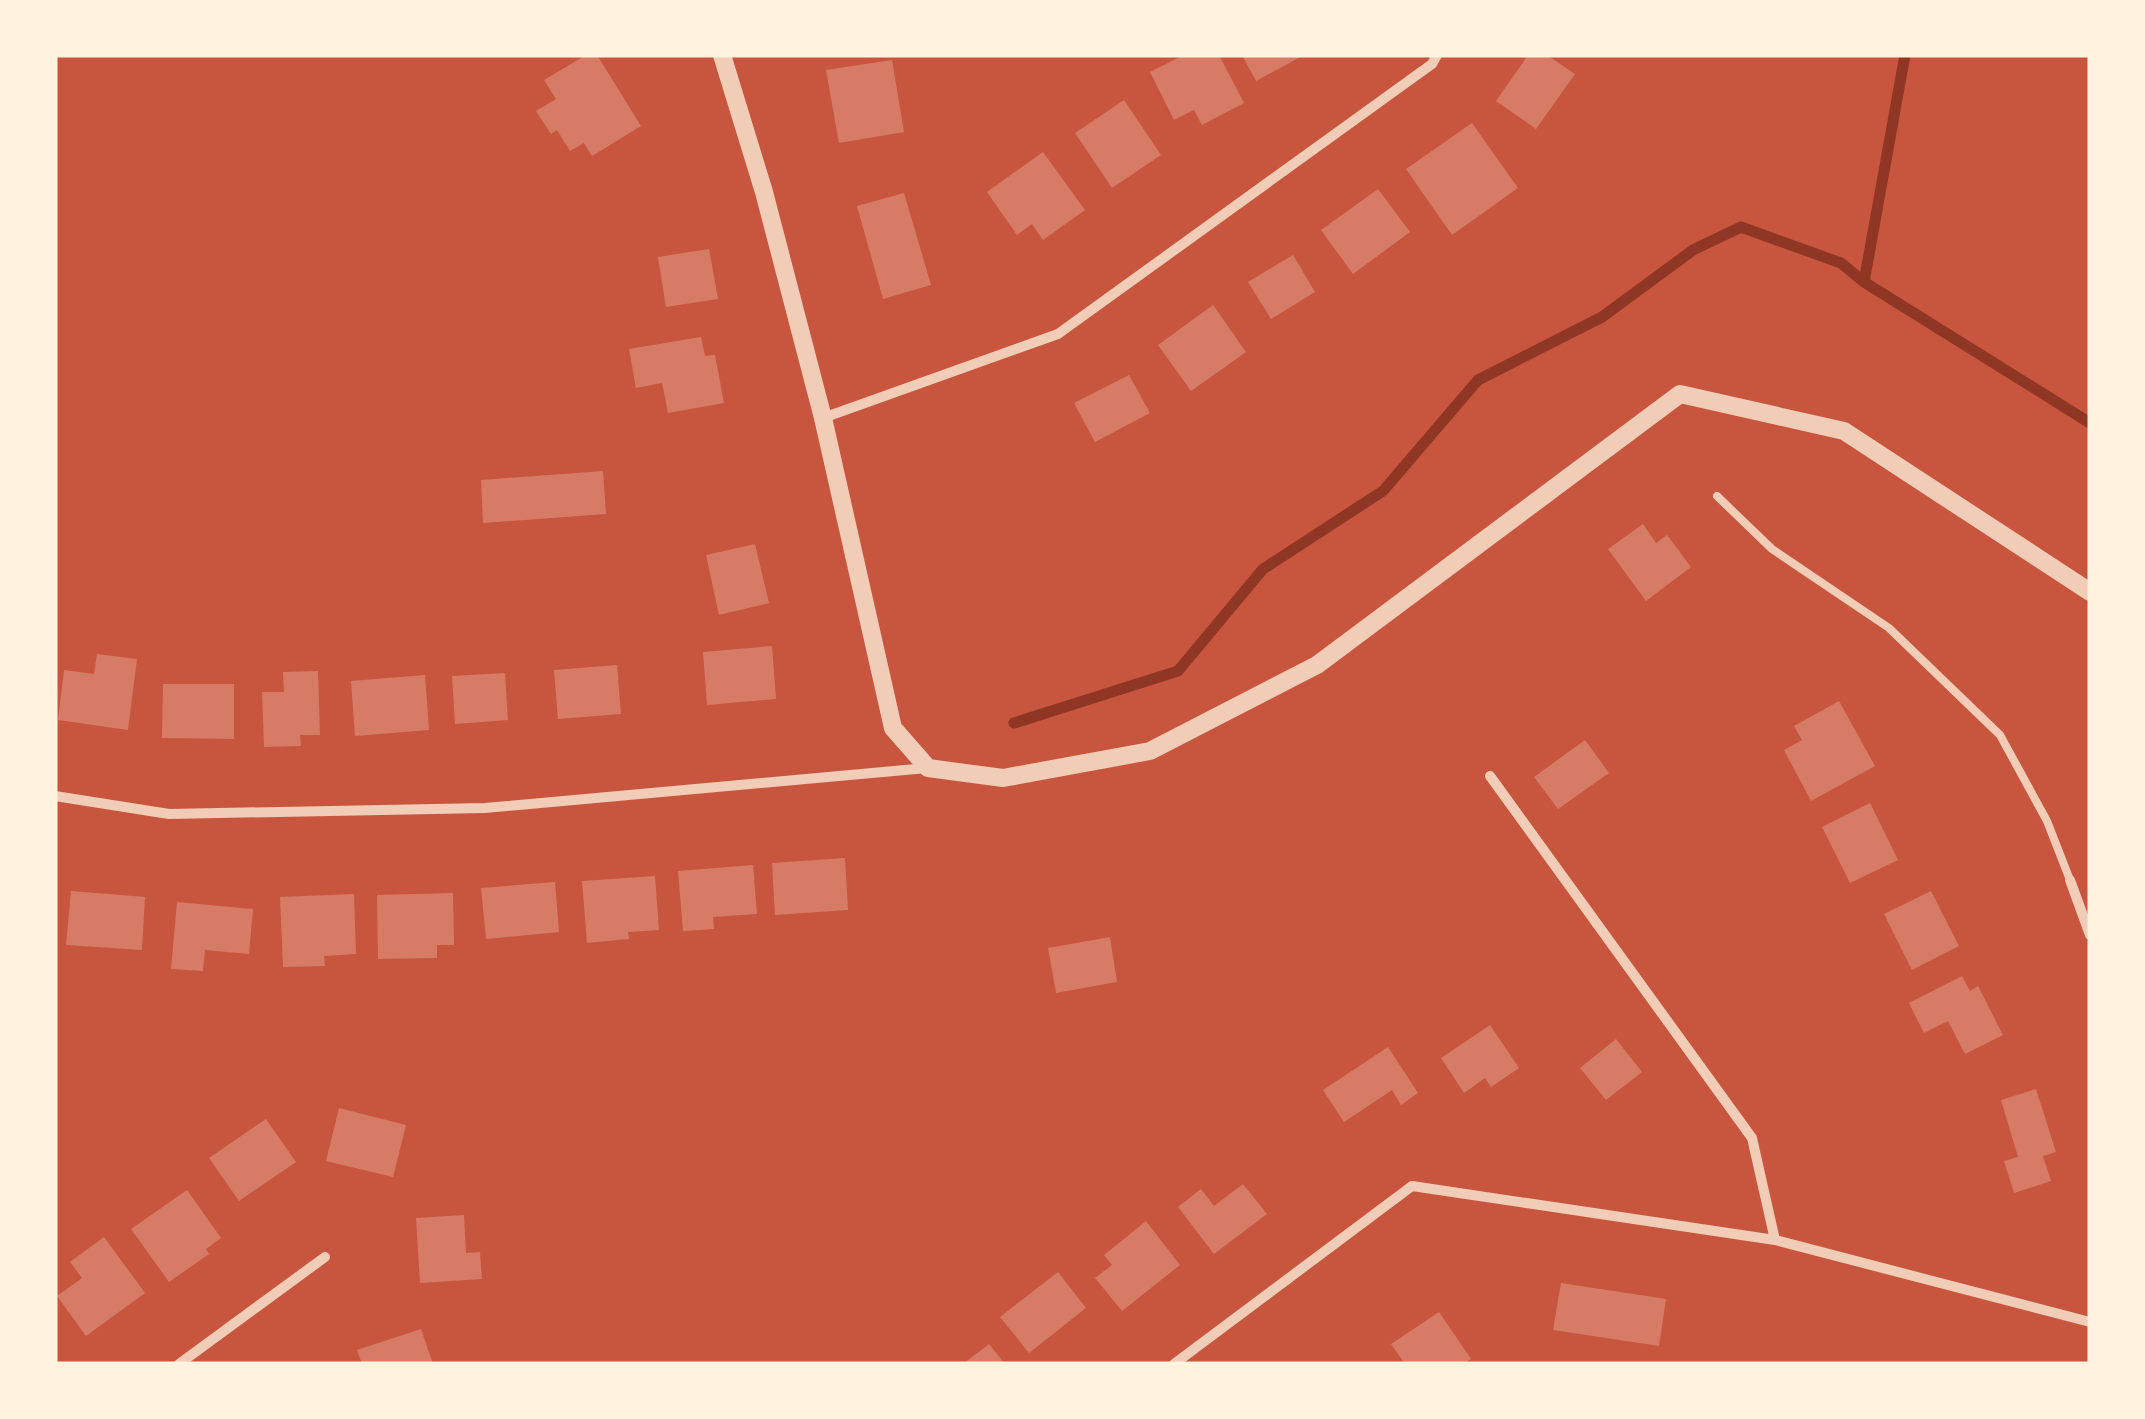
<svg xmlns="http://www.w3.org/2000/svg" width="2145" height="1419" font-family="Bitter,serif">
<rect width="100%" height="100%" fill="#c8553d"/>
<g fill="none" stroke-linecap="round" stroke-linejoin="round">
<path stroke="#8f3625" stroke-width="11" d="M 1864,282 L 1905,55
M 1014,723 L 1178,671 L 1263,569 L 1383,491 L 1478,380 L 1602,317 L 1693,250 L 1741,227 L 1841,263 L 1864,282 L 2090,423"/>
</g>
<path fill="#d67c66" d="M 586,55 L 597,55 L 641,126 L 592,156 L 584,143 L 570,151 L 557,130 L 551,134 L 536,111 L 556,99 L 544,80 Z
M 1184,55 L 1219,55 L 1244,103 L 1202,125 L 1194,110 L 1174,120 L 1150,72 Z
M 1242,55 L 1304,55 L 1256,81 Z
M 1528,55 L 1547,55 L 1575,74 L 1536,129 L 1496,101 Z
M 892,60 L 904,132 L 839,143 L 826,70 Z
M 1124,100 L 1161,155 L 1112,188 L 1075,133 Z
M 1472,123 L 1518,188 L 1452,235 L 1406,169 Z
M 1043,152 L 1085,210 L 1043,240 L 1032,224 L 1017,235 L 987,192 Z
M 1378,189 L 1410,232 L 1353,274 L 1321,230 Z
M 904,193 L 931,285 L 883,299 L 857,206 Z
M 709,249 L 718,299 L 666,307 L 658,257 Z
M 1293,255 L 1315,292 L 1271,319 L 1248,282 Z
M 1213,305 L 1246,352 L 1191,391 L 1158,345 Z
M 701,337 L 705,356 L 715,355 L 724,403 L 668,413 L 662,383 L 636,388 L 629,349 Z
M 1129,375 L 1150,413 L 1095,442 L 1074,403 Z
M 603,471 L 606,514 L 483,523 L 481,480 Z
M 1643,524 L 1656,543 L 1667,535 L 1691,567 L 1646,601 L 1608,549 Z
M 755,544 L 769,603 L 719,615 L 706,555 Z
M 772,646 L 776,699 L 707,705 L 703,652 Z
M 97,654 L 137,659 L 128,730 L 58,720 L 64,670 L 94,674 Z
M 617,665 L 621,714 L 558,719 L 554,670 Z
M 318,671 L 320,735 L 300,735 L 301,746 L 264,747 L 262,692 L 284,692 L 283,672 Z
M 505,673 L 508,720 L 455,724 L 452,676 Z
M 425,675 L 429,730 L 355,736 L 351,681 Z
M 163,684 L 234,684 L 234,739 L 162,738 Z
M 1839,701 L 1875,766 L 1811,801 L 1784,750 L 1802,740 L 1794,726 Z
M 1585,740 L 1609,773 L 1558,809 L 1534,777 Z
M 1870,803 L 1898,860 L 1850,883 L 1822,827 Z
M 845,858 L 848,910 L 775,915 L 772,863 Z
M 753,865 L 757,914 L 713,917 L 714,929 L 683,931 L 678,871 Z
M 655,876 L 659,930 L 628,932 L 629,939 L 587,943 L 582,881 Z
M 555,882 L 559,932 L 486,939 L 481,888 Z
M 71,891 L 145,897 L 142,950 L 66,945 Z
M 1931,891 L 1959,946 L 1912,970 L 1884,914 Z
M 453,893 L 454,945 L 437,945 L 437,958 L 378,959 L 377,895 Z
M 354,894 L 356,954 L 324,956 L 325,966 L 283,967 L 280,897 Z
M 177,902 L 253,909 L 249,954 L 205,950 L 203,971 L 171,969 Z
M 1110,937 L 1117,982 L 1056,993 L 1048,948 Z
M 1962,976 L 1970,991 L 1978,986 L 2003,1035 L 1965,1054 L 1948,1021 L 1924,1033 L 1909,1003 Z
M 1490,1025 L 1519,1068 L 1491,1087 L 1485,1078 L 1464,1093 L 1441,1058 Z
M 1616,1039 L 1642,1072 L 1606,1100 L 1580,1068 Z
M 1388,1047 L 1418,1093 L 1401,1105 L 1392,1090 L 1344,1122 L 1323,1090 Z
M 2036,1089 L 2056,1152 L 2043,1156 L 2051,1181 L 2014,1193 L 2004,1161 L 2018,1157 L 2001,1100 Z
M 339,1108 L 406,1125 L 393,1177 L 326,1161 Z
M 266,1119 L 296,1162 L 239,1201 L 209,1158 Z
M 1243,1184 L 1267,1214 L 1214,1254 L 1178,1207 L 1201,1189 L 1214,1206 Z
M 187,1190 L 221,1238 L 206,1249 L 209,1254 L 169,1282 L 131,1229 Z
M 464,1215 L 466,1253 L 480,1252 L 482,1279 L 420,1283 L 416,1218 Z
M 1146,1221 L 1180,1265 L 1122,1311 L 1095,1278 L 1112,1265 L 1104,1255 Z
M 104,1237 L 145,1293 L 86,1336 L 57,1296 L 82,1278 L 70,1262 Z
M 1058,1272 L 1086,1308 L 1029,1353 L 1000,1317 Z
M 1561,1283 L 1666,1299 L 1659,1346 L 1553,1330 Z
M 1439,1312 L 1471,1359 L 1463,1364 L 1405,1364 L 1391,1344 Z
M 421,1329 L 433,1364 L 362,1364 L 357,1350 Z
M 989,1344 L 1005,1364 L 963,1364 Z"/>
<g fill="none" stroke-linecap="round" stroke-linejoin="round">
<path stroke="#f1ccb7" stroke-width="8" d="M 1717,496 L 1772,549 L 1889,628 L 2000,735 L 2047,821 L 2070,880"/>
<path stroke="#f1ccb7" stroke-width="10" d="M 823,418 L 1058,334 L 1432,64 L 1437,55
M 1490,776 L 1752,1138 L 1775,1240
M 55,796 L 169,814 L 485,808 L 927,768
M 2070,880 L 2090,935
M 179,1364 L 325,1257
M 1174,1364 L 1412,1186 L 1775,1240 L 2090,1322"/>
<path stroke="#f1ccb7" stroke-width="18" d="M 722,55 L 764,192 L 823,418 L 893,728 L 928,768 L 1003,778 L 1150,751 L 1317,665 L 1680,394 L 1844,431 L 2090,592"/>
</g>
<rect width="2145" height="1419" fill="none" stroke="#fff3e0" stroke-width="115"/>
</svg>
